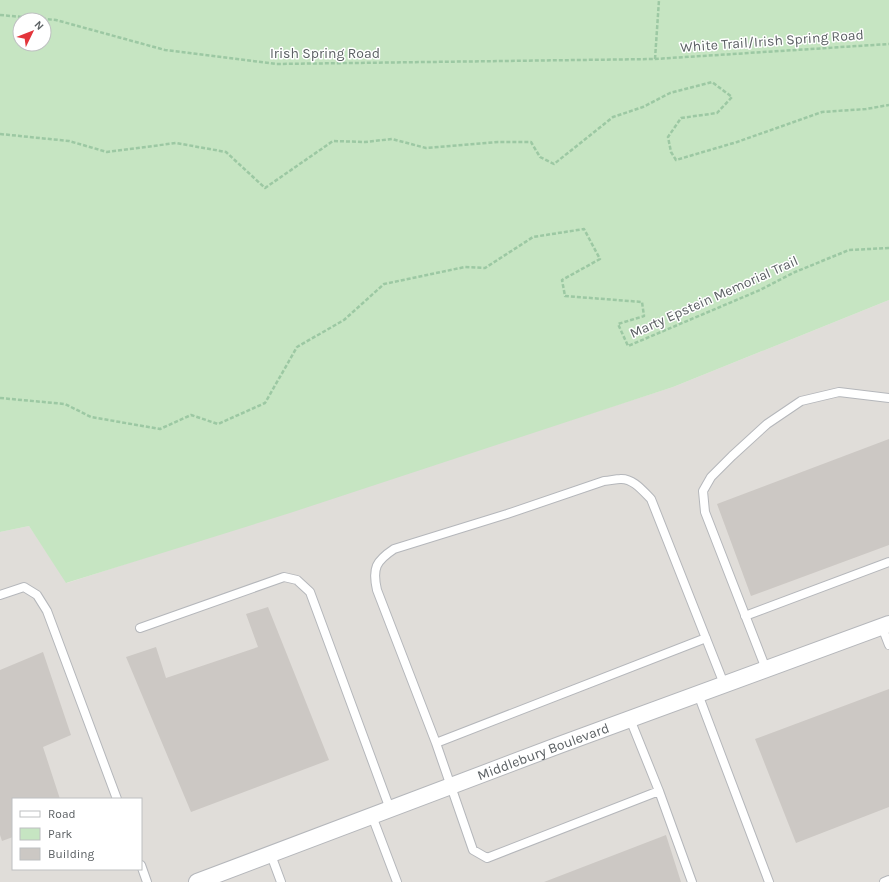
<svg xmlns="http://www.w3.org/2000/svg" width="889" height="882" font-family="Karla,sans-serif">
<rect width="100%" height="100%" fill="#eeebe4"/>
<path fill="#e0ddd9" fill-rule="evenodd" d="M 889,300 L 889,882 L 0,882 L 0,532 L 29,526 L 67,583 L 673,387 ZM 13,799 L 141,799 L 141,869 L 13,869 Z"/>
<path fill="#c6e5c2" fill-rule="evenodd" d="M 0,0 L 889,0 L 889,300 L 673,387 L 290,513 L 66,583 L 29,526 L 0,532 ZM 20,20 L 44,20 L 44,44 L 20,44 Z"/>
<path fill="#ccc8c4" d="M 889,439 L 889,545 L 751,596 L 717,504 Z
M 268,607 L 329,760 L 191,812 L 126,657 L 156,647 L 166,678 L 258,647 L 246,614 Z
M 43,652 L 71,735 L 43,747 L 60,799 L 13,799 L 13,837 L 2,841 L 0,835 L 0,670 Z
M 889,689 L 889,807 L 796,843 L 755,739 Z
M 666,835 L 681,882 L 544,882 Z"/>
<g fill="none" stroke-linecap="round" stroke-linejoin="round">
<g stroke="#b5b7bb" stroke-width="10">
<path id="lane" d="M 0,595 L 24,587 L 37,595 L 47,611 L 117,799
M 745,616 L 889,562
M 882,627 L 889,645
M 140,628 L 284,577 L 297,580 L 310,592 L 390,809
M 766,669 L 705,512 L 703,491 L 711,477 L 732,456 L 767,424 L 801,401 L 839,392 L 889,398
M 698,694 L 769,882
M 630,719 L 659,791 L 692,882
M 436,743 L 706,638
M 659,791 L 487,858 L 473,850 L 436,743 L 377,590 C 372,568 376,561 394,549 L 507,514 L 604,481 C 610,481 615,479 620,479 C 633,478 643,491 651,499 L 724,684
M 372,816 L 397,882
M 271,855 L 281,882
M 141,865 L 147,882
M 884,882 L 889,880"/>
</g>
<g stroke="#b5b7bb" stroke-width="18">
<g id="street">
<path id="s1" d="M 197,882 L 562,744 L 889,624"/>
</g>
</g>
<path stroke="#9cc8a3" stroke-width="2.5" stroke-dasharray="4 2" stroke-linecap="butt" d="M 0,15 L 56,20 L 165,50 L 276,64 L 655,59 L 889,44
M 655,59 L 659,0
M 0,134 L 69,141 L 107,152 L 176,143 L 226,152 L 265,188 L 333,141 L 365,142 L 392,139 L 426,148 L 498,142 L 531,142 L 540,157 L 554,164 L 613,117 L 643,107 L 670,93 L 712,82 L 732,97 L 717,113 L 681,118 L 668,137 L 671,152 L 676,160 L 737,142 L 822,112 L 866,109 L 889,105
M 0,398 L 65,404 L 91,417 L 160,429 L 191,415 L 218,424 L 265,403 L 297,347 L 344,320 L 384,284 L 465,267 L 485,268 L 533,237 L 584,229 L 600,259 L 562,280 L 565,296 L 642,302 L 644,316 L 618,324 L 628,346 L 760,290 L 795,272 L 849,250 L 889,248"/>
<use href="#lane" stroke="#fff" stroke-width="8"/>
<use href="#street" stroke="#fff" stroke-width="16"/>
</g>
<g text-anchor="middle" dominant-baseline="central" stroke-width="3" stroke-linejoin="round" paint-order="stroke">
<g font-size="14" fill="#5c6164" stroke="#fff">
<text transform="translate(772 41) rotate(-4)">White Trail/Irish Spring Road</text>
<text x="325" y="53">Irish Spring Road</text>
<text transform="translate(714 297) rotate(-24)">Marty Epstein Memorial Trail</text>
<text stroke="none"><textPath href="#s1" startOffset="370">Middlebury Boulevard</textPath></text>
</g>
</g>
<rect x="12" y="798" width="130" height="72" fill="#ffffff" stroke="#bec0c1"/>
<rect x="20" y="811" width="20" height="6" fill="#ffffff" stroke="#bec0c1"/>
<text x="48" y="818" font-size="12" fill="#5c6164">Road</text>
<rect x="20" y="828" width="20" height="12" fill="#c6e5c2" stroke="#bec0c1"/>
<text x="48" y="838" font-size="12" fill="#5c6164">Park</text>
<rect x="20" y="848" width="20" height="12" fill="#ccc8c4" stroke="#bec0c1"/>
<text x="48" y="858" font-size="12" fill="#5c6164">Building</text>
<g transform="translate(32 32) rotate(47)"><circle r="19" fill="#ffffff" stroke="#bec0c1"/>
<path d="M0-3L7 15L0 10L-7 15Z" fill="#e3353b"/>
<text y="-6" font-size="11" font-weight="bold" text-anchor="middle" fill="#5c6164">N</text>
</g>
</svg>
